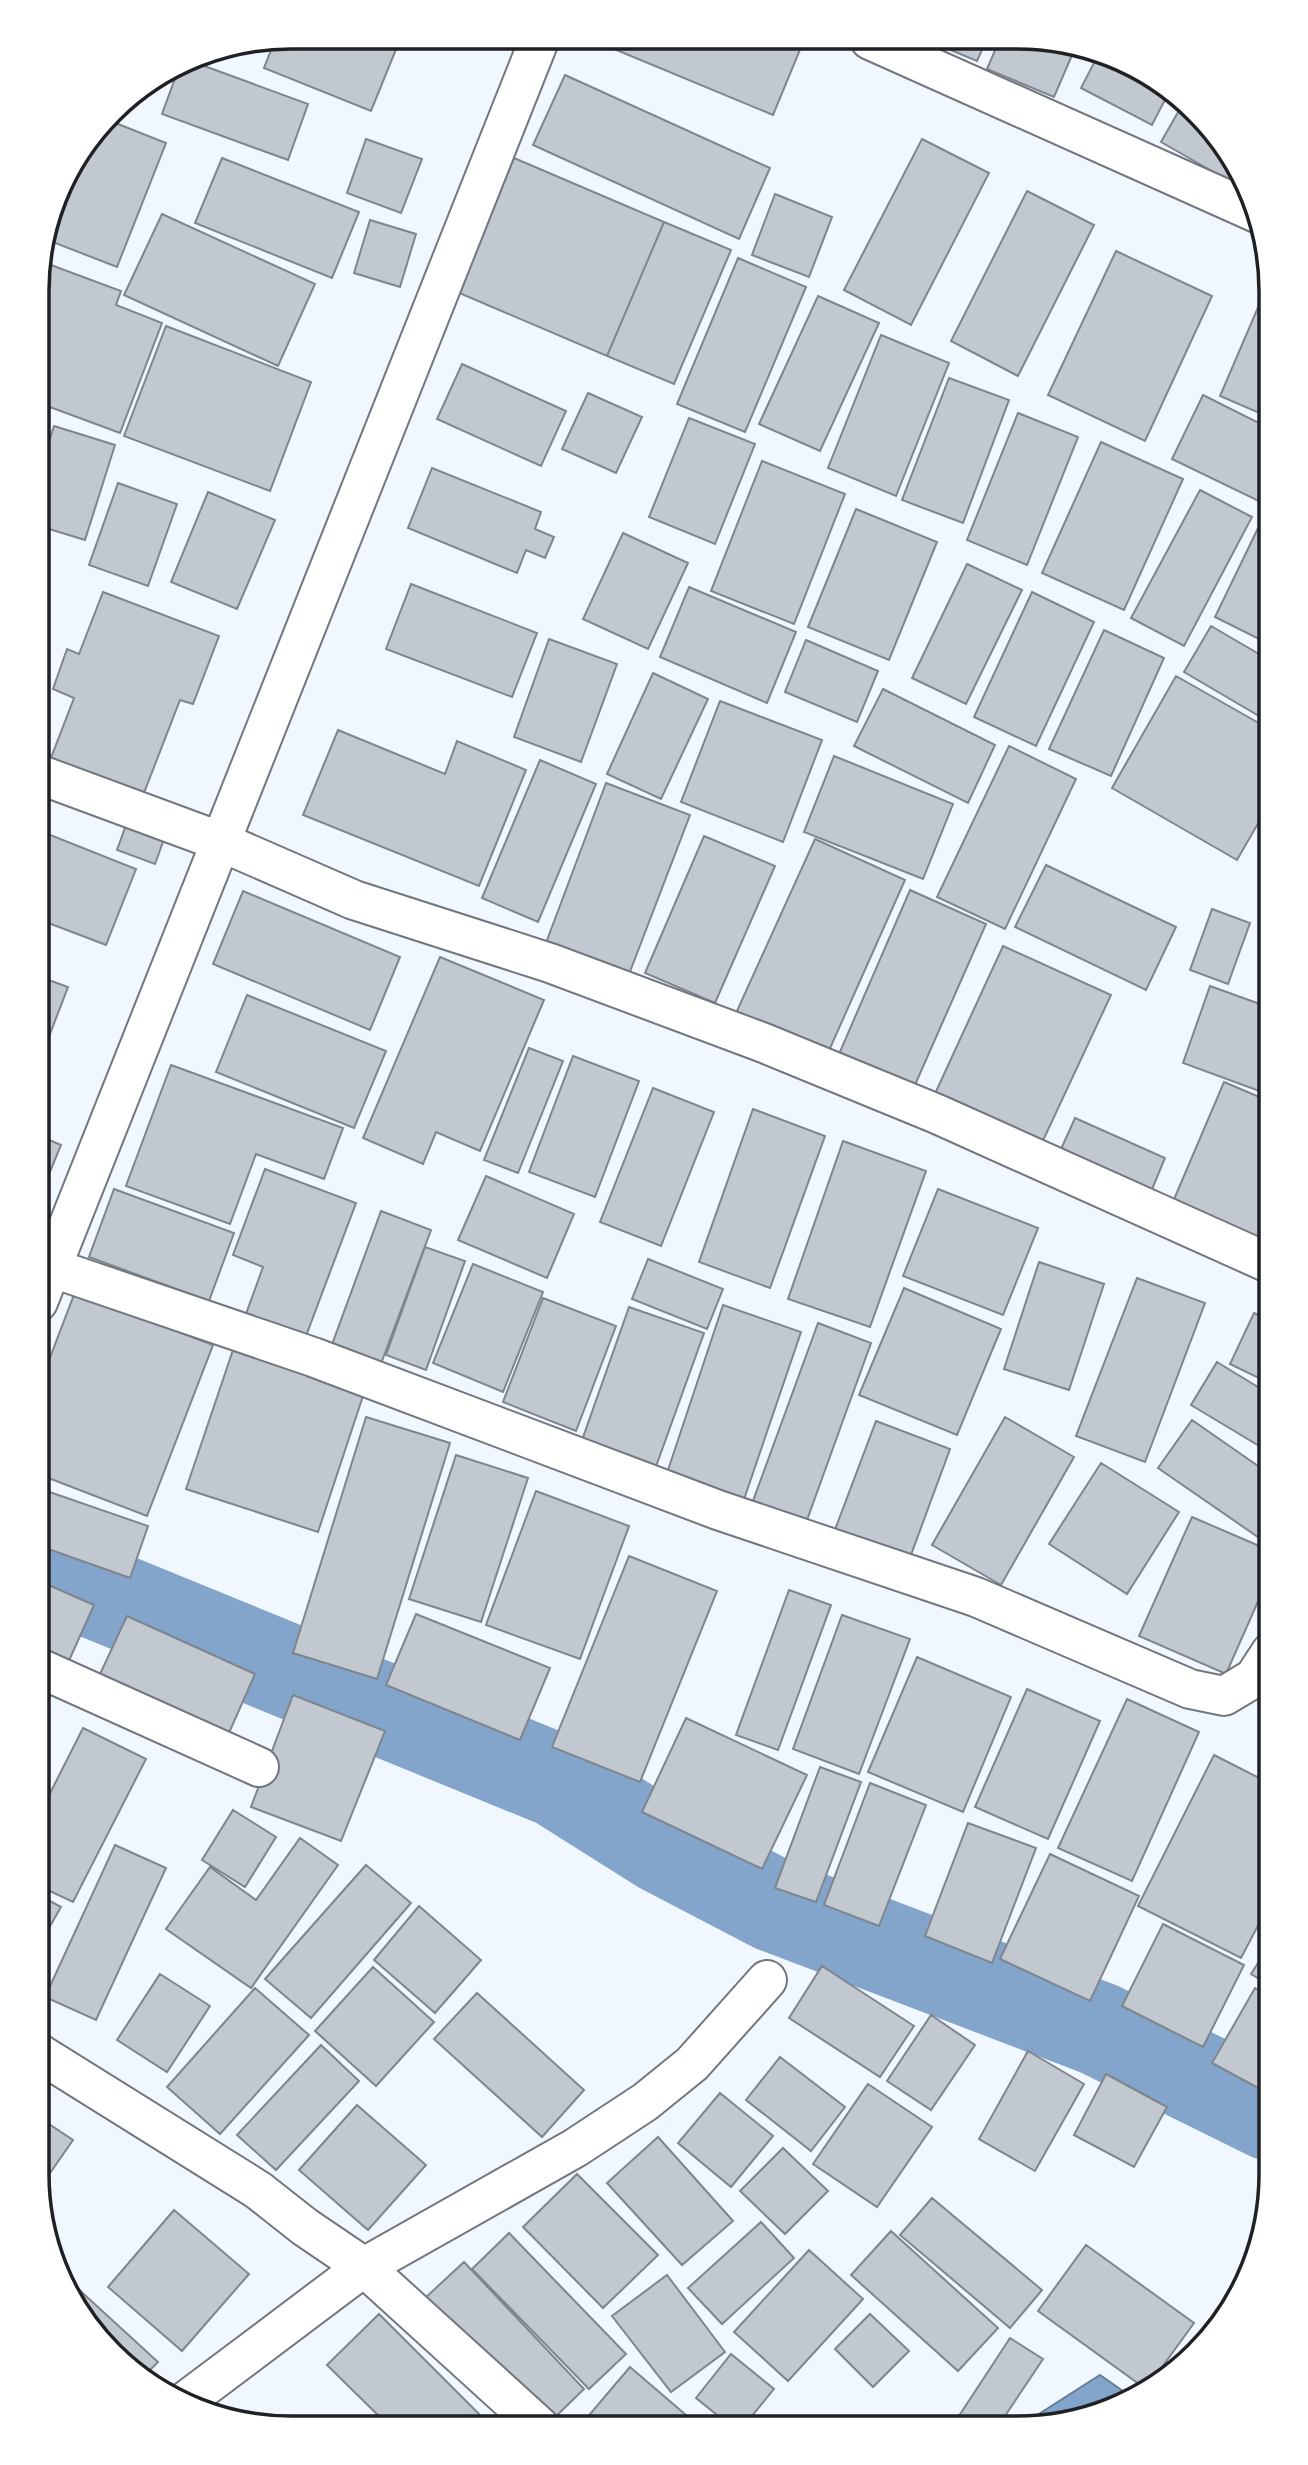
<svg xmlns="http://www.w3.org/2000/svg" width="1308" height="2465" font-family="'Open Sans',sans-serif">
<rect width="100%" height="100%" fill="#f1f7ff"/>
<path fill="#84a5cb" stroke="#667d99" stroke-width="2" d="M 1100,2375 L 1133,2398 L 1099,2415 L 1017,2428 Z"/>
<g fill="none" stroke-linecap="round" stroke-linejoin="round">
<path stroke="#84a5cb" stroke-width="94" d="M 37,1568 L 558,1781 L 661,1846 L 774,1905 L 1099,2029 L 1271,2114"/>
</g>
<path fill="#c1c8cf" stroke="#7f858c" stroke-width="2" d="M 291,37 L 386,37 L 399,42 L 371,111 L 264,68 L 275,40 Z
M 590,39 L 804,40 L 773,115 Z
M 929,41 L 986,41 L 977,61 Z
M 999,41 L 1066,42 L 1076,46 L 1054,97 L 987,69 Z
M 1097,57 L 1169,92 L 1152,125 L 1081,88 Z
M 188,60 L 308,104 L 288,160 L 162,114 L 180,65 Z
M 565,75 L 770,168 L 739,239 L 533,145 Z
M 1185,100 L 1245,190 L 1161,142 Z
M 108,120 L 166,143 L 117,267 L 45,239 L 63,178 Z
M 366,139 L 422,159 L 401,213 L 347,193 Z
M 922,139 L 989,173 L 911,325 L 844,290 Z
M 222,158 L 359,212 L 332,278 L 195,223 Z
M 514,158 L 664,222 L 607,356 L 457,292 Z
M 1027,191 L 1094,225 L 1018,376 L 951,341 Z
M 775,194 L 832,217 L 809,277 L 752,255 Z
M 162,214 L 315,284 L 278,366 L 124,295 Z
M 370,220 L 416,234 L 400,287 L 354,273 Z
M 664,222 L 731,250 L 674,384 L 607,356 Z
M 1116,251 L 1212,296 L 1145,441 L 1048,395 Z
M 738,258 L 806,287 L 745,432 L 677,404 Z
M 51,265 L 121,291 L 116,305 L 162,323 L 120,433 L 39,403 L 39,297 Z
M 818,296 L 879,323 L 820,451 L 759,424 Z
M 1259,305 L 1271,310 L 1271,418 L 1220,396 Z
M 166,326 L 311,382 L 270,491 L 124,436 Z
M 881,335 L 949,363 L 896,496 L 828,468 Z
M 462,364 L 566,411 L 541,466 L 437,419 Z
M 949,378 L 1009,400 L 963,523 L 902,500 Z
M 588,393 L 642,417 L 616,473 L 562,449 Z
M 1203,395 L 1271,429 L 1271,507 L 1172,459 Z
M 1018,413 L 1078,437 L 1027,565 L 967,540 Z
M 689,418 L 755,444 L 715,544 L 649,517 Z
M 54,426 L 115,445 L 85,540 L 39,526 L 39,472 Z
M 1101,442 L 1183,479 L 1124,610 L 1042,573 Z
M 762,461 L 845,494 L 794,624 L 711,591 Z
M 432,468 L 541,512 L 535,529 L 554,537 L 545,558 L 526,550 L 517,573 L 408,528 Z
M 118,483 L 177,504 L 148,586 L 89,565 Z
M 1200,490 L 1252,517 L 1184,646 L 1131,618 Z
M 208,492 L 275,520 L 237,609 L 171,582 Z
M 856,509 L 937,542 L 889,660 L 808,627 Z
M 1261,522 L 1271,528 L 1271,636 L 1267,643 L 1215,617 Z
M 623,533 L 688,563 L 648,649 L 583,619 Z
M 967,564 L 1022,590 L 966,704 L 912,678 Z
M 411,584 L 537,633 L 512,697 L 386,649 Z
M 689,587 L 796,632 L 767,703 L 660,657 Z
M 103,592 L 219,636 L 193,704 L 180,700 L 142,798 L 49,763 L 74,698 L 53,689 L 67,649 L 79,654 Z
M 1032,592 L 1094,622 L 1036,746 L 974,717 Z
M 1211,626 L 1271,661 L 1271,723 L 1184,672 Z
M 1104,630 L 1164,658 L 1111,776 L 1049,749 Z
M 549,639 L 617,664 L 581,762 L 514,737 Z
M 806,640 L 878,671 L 857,722 L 785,692 Z
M 653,673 L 708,699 L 661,799 L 607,774 Z
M 1176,676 L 1271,730 L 1271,801 L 1237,860 L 1112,788 Z
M 883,689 L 995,745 L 968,803 L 854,746 Z
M 720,701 L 822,740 L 783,842 L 681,802 Z
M 338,730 L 445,774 L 457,741 L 526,770 L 479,886 L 303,815 Z
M 1009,746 L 1076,779 L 1005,929 L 937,897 Z
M 834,756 L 953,804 L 923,879 L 804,832 Z
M 540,760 L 596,784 L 538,922 L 482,898 Z
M 606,783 L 690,815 L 626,982 L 543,951 Z
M 38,807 L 48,811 L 40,831 L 136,869 L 106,945 L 38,919 Z
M 130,814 L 168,828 L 155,864 L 117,850 Z
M 704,836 L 775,866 L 715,1003 L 645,973 Z
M 815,839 L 905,880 L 823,1064 L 732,1022 Z
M 1046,865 L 1176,927 L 1146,990 L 1015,927 Z
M 910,890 L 986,924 L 911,1094 L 836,1061 Z
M 243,891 L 400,957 L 370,1030 L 213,964 Z
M 1212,909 L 1250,923 L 1228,984 L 1190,970 Z
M 1003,946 L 1111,995 L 1040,1147 L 933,1098 Z
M 440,957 L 544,1000 L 480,1151 L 436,1132 L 423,1164 L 363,1138 Z
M 38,976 L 68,987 L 45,1047 L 38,1045 Z
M 1210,986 L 1271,1008 L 1271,1067 L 1262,1092 L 1183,1063 Z
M 247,995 L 386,1051 L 354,1128 L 216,1072 Z
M 529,1048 L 563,1061 L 518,1173 L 484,1160 Z
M 573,1056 L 639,1081 L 595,1197 L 529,1172 Z
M 171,1065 L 343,1128 L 324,1179 L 256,1154 L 230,1224 L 126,1186 Z
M 1224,1082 L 1271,1102 L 1271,1240 L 1266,1252 L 1169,1211 Z
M 653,1088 L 714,1112 L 661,1246 L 600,1222 Z
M 753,1109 L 825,1136 L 770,1288 L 699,1262 Z
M 1075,1118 L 1165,1158 L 1148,1199 L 1057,1158 Z
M 38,1135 L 61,1145 L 38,1201 Z
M 843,1141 L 926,1171 L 870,1327 L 788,1299 Z
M 265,1169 L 356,1203 L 306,1336 L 246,1314 L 263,1267 L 233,1255 Z
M 486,1176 L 574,1214 L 547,1278 L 458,1240 Z
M 114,1189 L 234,1233 L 209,1301 L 89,1257 Z
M 938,1189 L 1038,1228 L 1003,1315 L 903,1276 Z
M 381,1211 L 431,1230 L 379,1369 L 330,1350 Z
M 425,1247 L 465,1261 L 426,1370 L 386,1355 Z
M 648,1259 L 723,1289 L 707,1329 L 632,1299 Z
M 1039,1262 L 1104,1284 L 1069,1390 L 1004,1369 Z
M 473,1264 L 543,1292 L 503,1392 L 433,1363 Z
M 1137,1278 L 1205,1303 L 1145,1462 L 1076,1436 Z
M 904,1288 L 1001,1329 L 957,1435 L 859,1395 Z
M 75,1292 L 213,1345 L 147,1516 L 38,1474 L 38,1389 Z
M 543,1298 L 616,1326 L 576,1431 L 503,1402 Z
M 723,1305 L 801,1332 L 739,1514 L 662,1488 Z
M 629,1307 L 704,1333 L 654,1472 L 580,1446 Z
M 1254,1313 L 1271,1321 L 1271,1384 L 1230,1364 Z
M 818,1323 L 871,1343 L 807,1520 L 753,1501 Z
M 235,1344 L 366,1387 L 318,1532 L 186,1489 Z
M 1217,1362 L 1271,1395 L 1271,1453 L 1191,1405 Z
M 366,1417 L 450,1443 L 377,1679 L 293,1653 Z
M 1005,1417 L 1074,1457 L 1001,1585 L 932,1545 Z
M 1192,1420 L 1271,1475 L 1271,1539 L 1268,1544 L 1158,1468 Z
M 876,1421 L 950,1449 L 908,1563 L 833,1535 Z
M 456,1455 L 528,1478 L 481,1622 L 409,1599 Z
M 1101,1463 L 1179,1512 L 1127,1594 L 1049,1544 Z
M 38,1488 L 148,1526 L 130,1578 L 37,1545 Z
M 536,1491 L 629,1526 L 580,1659 L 486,1625 Z
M 1192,1517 L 1271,1551 L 1271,1572 L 1226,1674 L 1139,1636 Z
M 629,1556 L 717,1591 L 640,1782 L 552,1747 Z
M 37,1580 L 94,1605 L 63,1674 L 37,1663 Z
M 789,1590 L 831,1605 L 778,1750 L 736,1735 Z
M 416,1614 L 550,1668 L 520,1740 L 386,1685 Z
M 842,1615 L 910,1639 L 859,1774 L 793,1749 Z
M 127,1616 L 255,1674 L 229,1733 L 100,1674 Z
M 917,1657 L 1011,1697 L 963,1812 L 868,1772 Z
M 37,1687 L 51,1694 L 37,1722 Z
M 1027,1689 L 1100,1721 L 1048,1839 L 975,1807 Z
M 293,1695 L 385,1731 L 341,1841 L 251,1807 Z
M 1127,1699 L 1199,1732 L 1132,1881 L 1058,1848 Z
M 1271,1699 L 1271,1727 L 1259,1720 Z
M 686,1718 L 807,1775 L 762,1869 L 642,1812 Z
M 83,1728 L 146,1759 L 73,1902 L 37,1885 L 37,1819 Z
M 1214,1755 L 1271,1784 L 1271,1901 L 1241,1958 L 1138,1906 Z
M 820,1767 L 861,1782 L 816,1902 L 775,1888 Z
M 870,1783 L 926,1805 L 879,1926 L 824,1905 Z
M 233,1810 L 276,1837 L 245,1887 L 202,1860 Z
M 968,1823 L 1036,1848 L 992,1963 L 925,1936 Z
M 300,1838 L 338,1865 L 251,1988 L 166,1929 L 210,1867 L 256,1900 Z
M 115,1845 L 166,1868 L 96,2020 L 45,1997 Z
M 1050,1854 L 1139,1896 L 1090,2001 L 1000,1959 Z
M 366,1865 L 411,1903 L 311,2018 L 265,1979 Z
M 37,1894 L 61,1907 L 37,1949 Z
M 419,1906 L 481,1960 L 435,2013 L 374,1960 Z
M 1163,1924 L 1244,1965 L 1203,2047 L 1122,2006 Z
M 1271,1943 L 1271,1986 L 1251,1974 Z
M 822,1966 L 914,2026 L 880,2077 L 789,2018 Z
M 373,1967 L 434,2022 L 376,2086 L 315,2031 Z
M 160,1974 L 210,2006 L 167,2072 L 117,2040 Z
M 255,1988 L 309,2035 L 220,2134 L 167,2087 Z
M 1255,1988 L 1271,1997 L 1271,2095 L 1212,2063 Z
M 477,1993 L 584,2090 L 542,2137 L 434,2039 Z
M 931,2015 L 975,2045 L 931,2110 L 887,2081 Z
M 321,2045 L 359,2081 L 276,2170 L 237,2135 Z
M 1028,2051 L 1084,2084 L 1035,2171 L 979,2139 Z
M 780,2057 L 845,2107 L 811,2151 L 746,2100 Z
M 1106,2074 L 1167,2107 L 1134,2167 L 1074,2135 Z
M 868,2084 L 932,2127 L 877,2207 L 813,2164 Z
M 720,2093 L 773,2136 L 731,2187 L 678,2143 Z
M 357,2105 L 426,2165 L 368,2230 L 299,2170 Z
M 40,2118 L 73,2140 L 39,2189 L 37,2123 Z
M 658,2137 L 733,2221 L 682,2265 L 607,2183 Z
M 783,2148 L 828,2191 L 785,2234 L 740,2191 Z
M 577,2174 L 658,2255 L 603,2308 L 523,2227 Z
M 932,2198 L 1042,2290 L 1010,2328 L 900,2235 Z
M 174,2210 L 249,2274 L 182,2351 L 108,2287 Z
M 761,2222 L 794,2258 L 722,2324 L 688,2288 Z
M 891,2231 L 998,2328 L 958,2371 L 851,2275 Z
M 509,2233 L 626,2354 L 589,2389 L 472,2269 Z
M 1086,2245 L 1194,2323 L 1146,2389 L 1038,2311 Z
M 809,2250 L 863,2299 L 788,2381 L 734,2332 Z
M 464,2262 L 584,2389 L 545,2427 L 424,2299 Z
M 63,2275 L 158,2362 L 143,2377 L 124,2365 Z
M 667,2275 L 725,2352 L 671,2392 L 612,2316 Z
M 379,2314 L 492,2427 L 389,2426 L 327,2365 Z
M 870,2314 L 909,2351 L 873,2387 L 835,2349 Z
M 1010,2338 L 1043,2359 L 997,2428 L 971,2428 L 957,2419 Z
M 731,2354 L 774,2389 L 743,2427 L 732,2427 L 696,2398 Z
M 630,2367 L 700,2427 L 579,2427 Z"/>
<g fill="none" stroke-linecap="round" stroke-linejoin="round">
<g stroke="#72777e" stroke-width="42">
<path id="street" d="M 870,40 L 1259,214
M 38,774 L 219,841 L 354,900 L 550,963 L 764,1043 L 937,1114 L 1271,1264
M 38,1263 L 313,1357 L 718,1510 L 976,1597 L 1190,1689 L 1224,1696 L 1254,1678 L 1271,1652
M 38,1302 L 540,38
M 37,1667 L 259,1767
M 37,2052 L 258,2190 L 305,2227 L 364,2267 L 540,2427
M 183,2403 L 364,2267 L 575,2148 L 645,2102 L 692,2064 L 767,1980"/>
</g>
<use href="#street" stroke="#fff" stroke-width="38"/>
</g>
<path d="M0 0H1308V2465H0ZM291 49H1017A242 242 0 0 1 1259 291V2174A242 242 0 0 1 1017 2416H291A242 242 0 0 1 49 2174V291A242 242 0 0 1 291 49Z" fill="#fff" fill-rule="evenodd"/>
<path fill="none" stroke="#1f2124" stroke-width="3.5" d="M291 49H1017A242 242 0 0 1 1259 291V2174A242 242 0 0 1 1017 2416H291A242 242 0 0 1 49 2174V291A242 242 0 0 1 291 49Z"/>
</svg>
